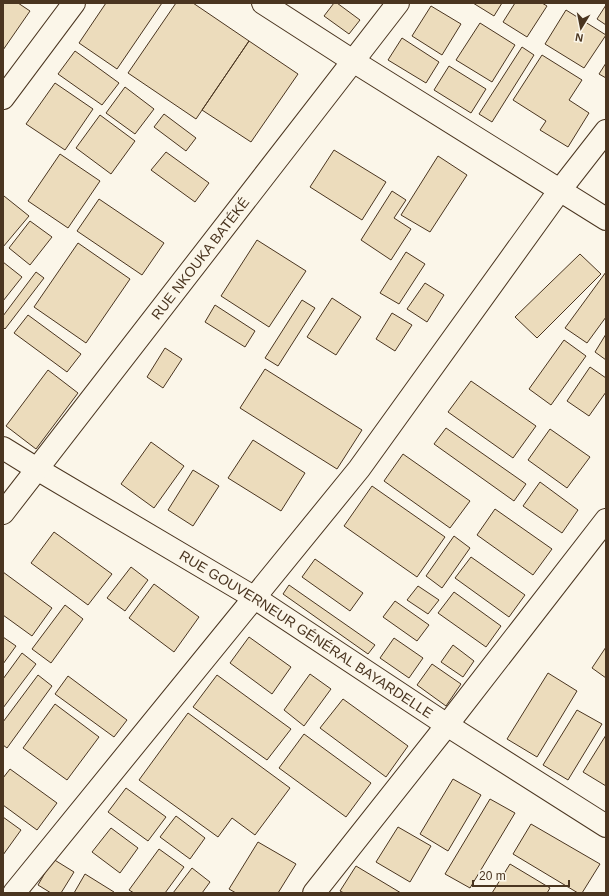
<svg xmlns="http://www.w3.org/2000/svg" width="609" height="896" font-family="Arial,sans-serif">
<rect width="100%" height="100%" fill="#fbf6e9"/>
<path fill="#ecdcbc" stroke="#4a3520" d="M 3,3 L 18,3 L 30,11 L 3,50 Z
M 106,3 L 162,3 L 117,69 L 79,43 Z
M 176,3 L 193,3 L 249,41 L 196,119 L 128,73 Z
M 334,3 L 337,3 L 360,20 L 349,34 L 324,16 Z
M 473,3 L 502,3 L 494,16 Z
M 515,3 L 542,3 L 547,6 L 527,37 L 503,22 Z
M 606,5 L 606,25 L 597,19 Z
M 431,6 L 461,24 L 442,55 L 412,36 Z
M 566,10 L 606,35 L 584,68 L 545,44 Z
M 480,23 L 515,45 L 492,82 L 456,60 Z
M 402,38 L 439,62 L 426,83 L 388,60 Z
M 249,41 L 298,74 L 251,142 L 202,110 Z
M 522,47 L 534,55 L 492,122 L 479,114 Z
M 75,51 L 119,83 L 102,105 L 58,74 Z
M 542,55 L 582,80 L 569,100 L 589,113 L 568,147 L 540,130 L 546,121 L 513,100 Z
M 606,63 L 606,78 L 599,74 Z
M 449,66 L 486,89 L 471,113 L 434,90 Z
M 55,83 L 93,109 L 65,150 L 26,124 Z
M 125,87 L 154,109 L 135,134 L 106,113 Z
M 164,114 L 196,138 L 186,151 L 154,127 Z
M 100,115 L 135,141 L 111,174 L 76,148 Z
M 334,150 L 386,182 L 362,220 L 310,187 Z
M 166,152 L 209,183 L 195,202 L 151,170 Z
M 60,154 L 100,181 L 68,228 L 28,201 Z
M 438,156 L 467,175 L 430,232 L 401,215 Z
M 392,191 L 406,200 L 394,218 L 411,229 L 391,260 L 361,240 Z
M 4,196 L 29,216 L 3,247 L 3,197 Z
M 99,199 L 164,243 L 142,275 L 77,231 Z
M 30,221 L 52,237 L 30,265 L 9,248 Z
M 257,240 L 306,271 L 269,327 L 221,296 Z
M 78,243 L 130,279 L 86,343 L 34,307 Z
M 406,252 L 425,264 L 399,304 L 380,293 Z
M 580,254 L 601,274 L 537,338 L 515,317 Z
M 3,262 L 22,277 L 3,301 Z
M 36,272 L 44,278 L 5,329 L 3,327 L 3,316 Z
M 606,272 L 606,317 L 587,343 L 565,328 Z
M 425,283 L 444,295 L 427,322 L 407,309 Z
M 332,298 L 361,317 L 336,355 L 307,337 Z
M 302,300 L 315,308 L 278,366 L 265,358 Z
M 215,305 L 255,331 L 245,347 L 205,322 Z
M 392,313 L 412,325 L 395,351 L 376,339 Z
M 28,315 L 81,354 L 67,372 L 14,333 Z
M 606,334 L 606,360 L 595,352 Z
M 564,340 L 586,356 L 551,405 L 529,389 Z
M 165,348 L 182,359 L 163,388 L 147,377 Z
M 590,367 L 606,378 L 606,392 L 589,416 L 567,401 Z
M 265,369 L 362,430 L 337,469 L 240,408 Z
M 48,370 L 78,393 L 36,449 L 6,426 Z
M 471,381 L 536,426 L 513,458 L 448,412 Z
M 446,428 L 526,484 L 514,501 L 434,444 Z
M 550,429 L 590,457 L 567,488 L 528,460 Z
M 253,440 L 305,473 L 281,511 L 228,478 Z
M 151,442 L 184,466 L 154,508 L 121,484 Z
M 403,454 L 470,501 L 450,528 L 384,481 Z
M 193,470 L 219,486 L 193,526 L 168,510 Z
M 540,482 L 578,510 L 562,533 L 523,506 Z
M 372,486 L 445,537 L 417,577 L 344,526 Z
M 495,509 L 552,549 L 533,575 L 477,535 Z
M 54,532 L 112,574 L 88,605 L 31,563 Z
M 454,536 L 470,548 L 442,588 L 426,576 Z
M 471,557 L 525,595 L 509,617 L 455,578 Z
M 315,559 L 363,593 L 350,611 L 302,577 Z
M 131,567 L 148,580 L 125,611 L 107,598 Z
M 3,572 L 52,608 L 32,636 L 3,615 Z
M 154,584 L 199,617 L 174,652 L 129,618 Z
M 289,585 L 375,645 L 368,654 L 283,594 Z
M 418,586 L 439,600 L 428,614 L 407,600 Z
M 454,592 L 501,626 L 486,647 L 438,613 Z
M 395,601 L 429,625 L 417,641 L 383,617 Z
M 65,605 L 83,619 L 51,663 L 32,649 Z
M 3,637 L 16,646 L 3,664 Z
M 249,637 L 291,667 L 272,694 L 230,663 Z
M 394,638 L 423,658 L 409,678 L 380,658 Z
M 453,645 L 474,661 L 463,677 L 441,662 Z
M 606,647 L 606,678 L 592,668 Z
M 22,653 L 36,664 L 3,708 L 3,679 Z
M 432,664 L 461,684 L 446,706 L 417,685 Z
M 548,673 L 577,691 L 537,757 L 507,739 Z
M 310,674 L 331,689 L 304,726 L 284,710 Z
M 38,675 L 52,686 L 7,748 L 3,745 L 3,722 Z
M 217,675 L 291,729 L 267,760 L 193,707 Z
M 68,676 L 127,720 L 114,737 L 55,694 Z
M 343,699 L 408,746 L 386,777 L 320,728 Z
M 55,704 L 99,737 L 67,780 L 23,748 Z
M 577,710 L 602,724 L 568,780 L 543,765 Z
M 188,713 L 290,788 L 255,835 L 232,818 L 218,837 L 139,780 Z
M 304,734 L 371,783 L 346,817 L 279,768 Z
M 606,735 L 606,786 L 583,772 Z
M 10,769 L 57,803 L 37,830 L 3,805 L 3,778 Z
M 453,779 L 481,795 L 448,851 L 420,834 Z
M 126,788 L 166,817 L 148,841 L 108,812 Z
M 490,799 L 515,813 L 470,888 L 445,874 Z
M 176,816 L 205,838 L 190,859 L 160,837 Z
M 3,817 L 21,830 L 3,855 Z
M 531,824 L 600,864 L 582,893 L 578,893 L 513,854 Z
M 398,827 L 431,846 L 410,882 L 376,862 Z
M 111,828 L 138,848 L 120,873 L 92,852 Z
M 258,842 L 296,864 L 278,893 L 236,893 L 229,889 Z
M 159,849 L 184,867 L 165,893 L 134,893 L 129,890 Z
M 53,859 L 74,872 L 61,893 L 51,893 L 38,885 Z
M 510,864 L 550,888 L 547,893 L 492,893 Z
M 356,866 L 401,893 L 344,893 L 340,891 Z
M 192,868 L 210,882 L 202,893 L 173,893 Z
M 85,874 L 114,892 L 114,893 L 74,893 Z"/>
<g fill="none" stroke-linecap="round" stroke-linejoin="round">
<g stroke="#4a3520" stroke-width="24">
<g id="street">
<path d="M 263,3 L 353,61 L 606,219"/>
<path d="M 3,98 L 74,3"/>
<path id="s1" d="M 3,448 L 37,469 L 255,598 L 447,725 L 606,826"/>
<path id="s2" d="M 3,513 L 398,3"/>
<path d="M 14,893 L 359,469 L 560,190 L 606,131"/>
<path d="M 314,893 L 447,725 L 606,520"/>
</g>
</g>
<use href="#street" stroke="#fbf6e9" stroke-width="22"/>
</g>
<g text-anchor="middle" dominant-baseline="central" stroke-width="3" stroke-linejoin="round" paint-order="stroke">
<g font-size="14" fill="#4a3520" stroke="#fbf6e9">
<text stroke="none"><textPath href="#s2" startOffset="322">RUE NKOUKA BATÉKÉ</textPath></text>
<text stroke="none"><textPath href="#s1" startOffset="356">RUE GOUVERNEUR GÉNÉRAL BAYARDELLE</textPath></text>
</g>
</g>
<rect width="609" height="896" fill="none" stroke="#4a3520" stroke-width="8"/>
<g transform="translate(581 28) rotate(190)" stroke="#fbf6e9" stroke-width="3" paint-order="stroke">
<path d="M0-3L7 15L0 10L-7 15Z" fill="#4a3520"/>
<text y="-6" font-size="11" font-weight="bold" text-anchor="middle" fill="#4a3520">N</text>
</g>
<path d="M473 880v6h96v-6" fill="none" stroke="#4a3520" stroke-width="2"/>
<text x="479" y="880" font-size="12" fill="#4a3520" stroke="#fbf6e9" stroke-width="3" paint-order="stroke">20 m</text>
</svg>
